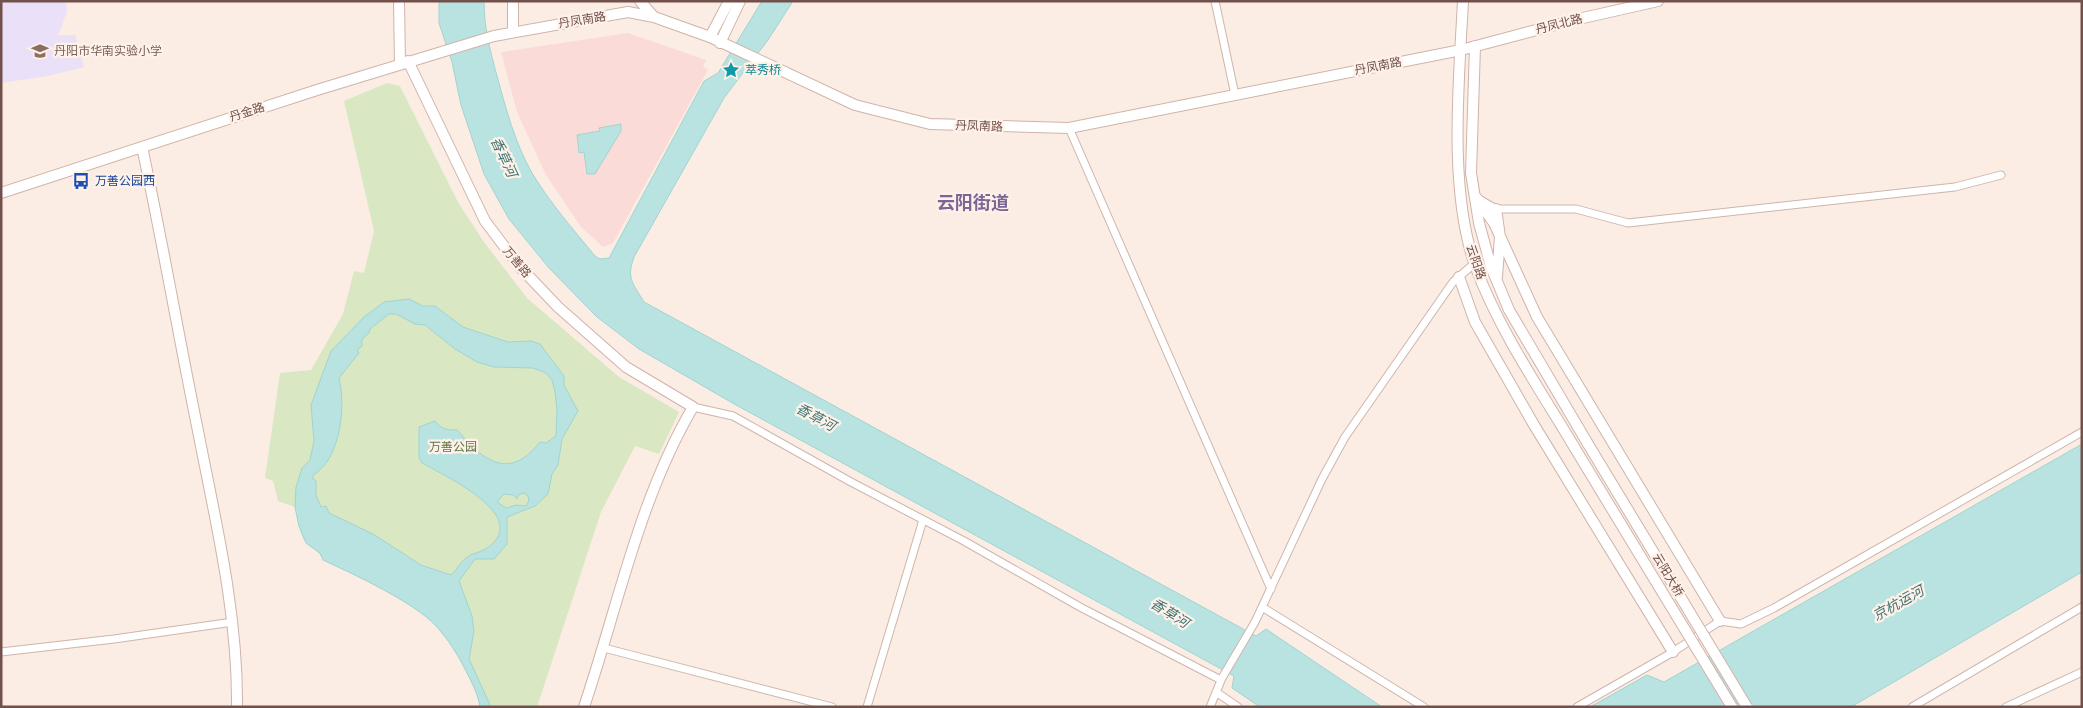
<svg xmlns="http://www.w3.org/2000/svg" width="2083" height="708" font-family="'DejaVu Sans','Noto Sans SC',sans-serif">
<rect width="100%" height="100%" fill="#fbede3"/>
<path fill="#fbdbd7" d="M 628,33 L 706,60 L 703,66 L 708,70 L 613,243 L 603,247 L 581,227 L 546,175 L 517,112 L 501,52 Z"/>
<path fill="#eae0f7" d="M 1,1 L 66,1 L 67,12 L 58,35 L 75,35 L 84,67 L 48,76 L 1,83 Z"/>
<path fill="#d9e7c3" d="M 387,83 L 400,86 L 459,204 L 484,242 L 527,298 L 619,377 L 679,412 L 659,454 L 635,446 L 601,512 L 537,707 L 479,707 C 480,695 473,685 468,675 C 459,657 449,641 436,626 C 414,602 353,574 323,560 C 319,550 312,550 306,543 C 299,533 297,518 295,507 L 278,501 L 273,481 L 265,478 L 280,373 L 311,370 L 343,314 L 354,271 L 364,273 L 374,231 L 344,101 Z"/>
<path fill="#b9e3e0" stroke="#a0d4d1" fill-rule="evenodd" d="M 439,1 L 484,1 C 484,28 490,50 497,76 C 506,109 515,143 532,173 C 550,203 573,229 595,256 L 600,259 L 609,258 L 704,81 L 718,73 L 762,1 L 793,1 L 768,40 L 724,98 L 634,257 C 626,279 633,283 644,302 L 1256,636 L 1266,629 L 1382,707 L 1260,707 L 1232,688 L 1234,676 L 736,405 L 639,349 L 597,317 L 549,268 L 509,219 L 484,174 L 461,105 L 452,62 L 439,23 Z
M 621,124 L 621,131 L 595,174 L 587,174 L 584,152 L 579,153 L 577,135 L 600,131 L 599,128 Z
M 409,299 L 423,306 L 435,306 L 463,327 L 508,342 L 531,341 L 540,344 L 564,376 L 564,385 L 578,411 L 562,439 L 558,465 L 552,474 L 548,494 L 535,506 L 507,517 L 507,544 L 494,559 L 475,559 L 459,581 L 472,616 L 474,631 L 469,659 L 491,707 L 480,707 C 478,694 472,683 466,671 C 458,655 448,639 436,626 C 414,602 353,574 323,560 L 320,553 L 306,543 L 299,526 L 295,507 L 296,487 L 302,468 L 310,460 L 314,441 L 311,405 L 331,351 L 364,317 L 384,302 ZM 389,314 L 396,314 L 415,324 L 425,325 L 455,349 L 477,362 L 494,367 L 533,368 L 546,373 L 552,380 L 555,392 L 557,410 L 556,436 L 546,443 L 540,442 C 517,471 497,470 470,445 C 465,440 462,434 457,430 C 446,430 441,429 435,421 L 419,427 L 419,458 L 422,463 C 443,475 521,511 495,541 C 484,554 474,551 466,558 C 460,562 457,570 451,575 L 421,565 L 373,534 L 329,513 L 326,506 L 321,507 L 316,495 L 316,481 L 313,479 L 313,475 C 341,459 346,406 339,378 L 359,353 L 357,350 L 362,346 L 362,339 L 369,333 L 370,329 ZM 524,493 L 528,496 L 529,501 L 526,506 L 516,505 L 506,508 L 497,502 L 504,494 L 513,495 L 517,499 L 518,495 Z
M 2082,444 L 2082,572 L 1851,707 L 1590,707 L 1647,675 L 1664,682 Z"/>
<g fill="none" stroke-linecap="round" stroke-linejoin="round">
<g stroke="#ceb5ad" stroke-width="9">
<path id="street" d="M 1215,1 L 1235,95
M 1069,128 L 1271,589
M 1479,199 L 1496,209 L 1576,209 L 1628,223 L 1955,187 L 2001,175
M 693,407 L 733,416 L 851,482 L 964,541 L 1080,607 L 1221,680
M 1262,607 L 1424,707
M 604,648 L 832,707
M 1,652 L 114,639 L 233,622
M 1216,692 L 1238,707
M 867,707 L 923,520
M 1210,707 L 1222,678 L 1255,622 L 1322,479 L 1345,437 L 1453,282 L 1475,263
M 1577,707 L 1673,652 L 1720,621 L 1741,624 L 1774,608 L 2082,432
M 1912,707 L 2082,607
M 2006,707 L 2082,672"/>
</g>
<g stroke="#d0b3ab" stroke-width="12">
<path id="secondary" d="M 399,1 L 400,64
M 513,1 L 513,31
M 640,1 L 654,17
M 1463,1 C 1459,81 1448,192 1476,268 C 1500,332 1541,391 1576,450
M 710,37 L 729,1
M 720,43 L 740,1
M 1475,46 L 1471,173 L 1479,223 L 1491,267 L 1509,310 L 1588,444
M 408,61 L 485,221 L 519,266 L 558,307 L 626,367 L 693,407 C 639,499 618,606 584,707
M 142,147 C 162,239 178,333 197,426 C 215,519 238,612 237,707
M 1,193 L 317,90 L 494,36 L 628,12 L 654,17 L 710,37 L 855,105 L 930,124 L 1069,128 L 1461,50 L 1574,20 L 1658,1
M 1475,196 L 1494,223 L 1537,317 L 1720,621
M 1496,209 L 1500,237 L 1497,277
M 1459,277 L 1475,322 L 1534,425 L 1673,652"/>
</g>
<use href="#street" stroke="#fff" stroke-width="7"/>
<use href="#secondary" stroke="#fff" stroke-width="10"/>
<g stroke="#d0b3ab" stroke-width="12" stroke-linecap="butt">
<path id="secondary-bridge" d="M 1588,444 L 1747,707
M 1576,450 L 1732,707"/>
</g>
<use href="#secondary-bridge" stroke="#fff" stroke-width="10"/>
</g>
<defs>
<g id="school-bare" transform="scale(1.35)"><path d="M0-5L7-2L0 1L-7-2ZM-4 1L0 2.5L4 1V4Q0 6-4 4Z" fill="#8d6e63" stroke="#fef1e9" stroke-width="2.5" paint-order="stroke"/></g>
<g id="sight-bare" transform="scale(1.35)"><path d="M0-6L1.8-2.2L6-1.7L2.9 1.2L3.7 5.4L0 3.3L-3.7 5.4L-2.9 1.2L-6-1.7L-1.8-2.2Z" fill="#0f9aa8" stroke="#fef1e9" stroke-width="2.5" paint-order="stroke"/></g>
<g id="bus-bare" transform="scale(1.35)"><path d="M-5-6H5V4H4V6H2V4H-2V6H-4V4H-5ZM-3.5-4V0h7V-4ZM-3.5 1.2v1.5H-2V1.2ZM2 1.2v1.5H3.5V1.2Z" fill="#1a4fb4" stroke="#fef1e9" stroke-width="2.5" paint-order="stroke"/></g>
</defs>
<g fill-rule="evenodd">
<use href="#school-bare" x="40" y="51"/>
<use href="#sight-bare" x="731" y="70"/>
<use href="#bus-bare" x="81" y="181"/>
</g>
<g text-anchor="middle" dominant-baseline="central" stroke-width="4.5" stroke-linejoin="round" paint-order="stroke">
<g font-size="12" fill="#72504b" stroke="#fef1e9">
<text transform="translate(582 20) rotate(-9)">丹凤南路</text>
<text transform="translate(1559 24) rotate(-14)">丹凤北路</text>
<text transform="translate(1378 66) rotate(-11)">丹凤南路</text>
<text transform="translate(247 112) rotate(-18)">丹金路</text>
<text transform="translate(979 126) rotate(2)">丹凤南路</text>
<text transform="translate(517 262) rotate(50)">万善路</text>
<text transform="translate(1476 262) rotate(71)">云阳路</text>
<text transform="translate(1668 575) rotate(59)">云阳大桥</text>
</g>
<g font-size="12" fill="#785e54" stroke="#fef1e9" text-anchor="start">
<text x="54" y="51">丹阳市华南实验小学</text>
</g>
<g font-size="12" fill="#0d838f" stroke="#fef1e9" text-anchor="start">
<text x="745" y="70">萃秀桥</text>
</g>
<g font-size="12" fill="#164399" stroke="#fef1e9" text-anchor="start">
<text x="95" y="181">万善公园西</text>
</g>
<g font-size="12" fill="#5e7743" stroke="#fef1e9">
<text x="453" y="447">万善公园</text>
</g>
<g font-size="14" font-style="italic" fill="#407674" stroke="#fef1e9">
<text transform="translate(504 157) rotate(65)">香草河</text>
<text transform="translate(816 417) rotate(28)">香草河</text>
<text transform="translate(1898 603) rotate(-29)">京杭运河</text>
<text transform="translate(1170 613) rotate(32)">香草河</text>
</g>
<g font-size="18" font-weight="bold" fill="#7b6695" stroke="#fef1e9">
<text x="973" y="202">云阳街道</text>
</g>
</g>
<rect width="2083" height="708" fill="none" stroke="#72504b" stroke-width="5"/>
</svg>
